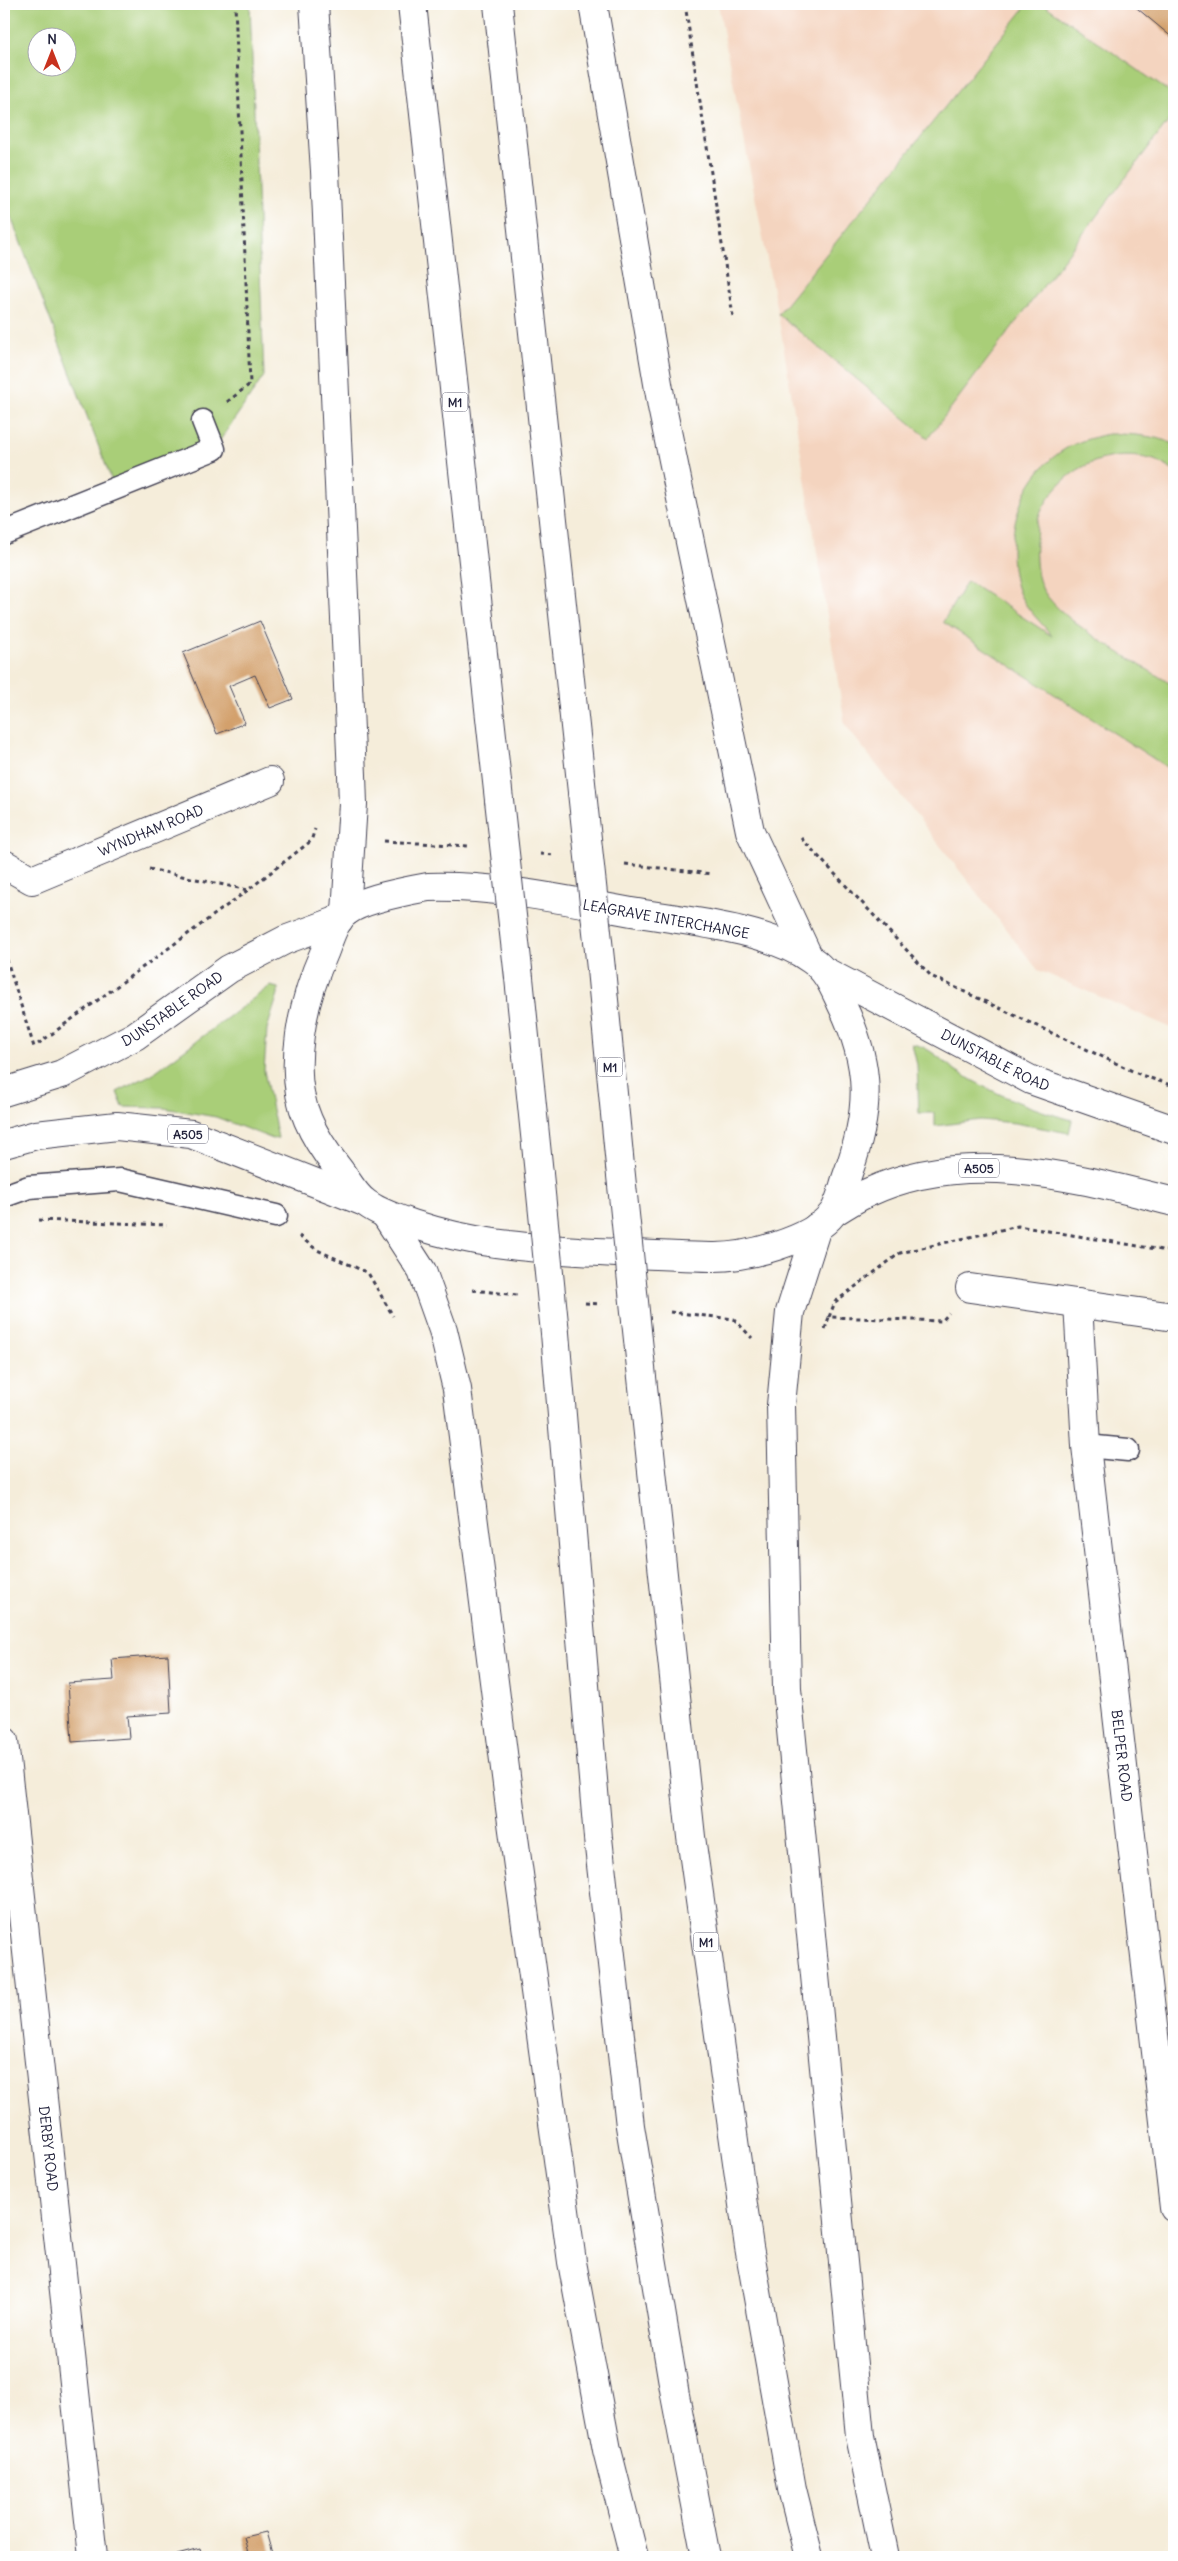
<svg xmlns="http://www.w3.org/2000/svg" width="1178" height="2561" font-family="Delius,sans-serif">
<rect width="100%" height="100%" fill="#fff"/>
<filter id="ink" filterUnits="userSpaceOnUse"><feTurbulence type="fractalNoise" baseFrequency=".02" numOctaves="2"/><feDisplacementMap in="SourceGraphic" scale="10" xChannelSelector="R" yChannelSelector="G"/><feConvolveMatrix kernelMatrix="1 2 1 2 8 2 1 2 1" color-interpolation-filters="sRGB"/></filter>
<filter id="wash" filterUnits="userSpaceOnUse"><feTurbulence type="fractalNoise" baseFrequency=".0096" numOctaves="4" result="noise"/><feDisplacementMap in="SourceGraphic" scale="20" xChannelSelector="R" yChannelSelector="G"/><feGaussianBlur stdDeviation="1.12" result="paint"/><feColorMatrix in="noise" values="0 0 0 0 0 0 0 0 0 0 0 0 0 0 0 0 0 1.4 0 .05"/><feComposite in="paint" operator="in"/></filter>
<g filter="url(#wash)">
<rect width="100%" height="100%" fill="#f5edda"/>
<path fill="#f4d4bf" d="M 718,4 L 1174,4 L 1174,1029 L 1038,970 L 845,725 L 782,337 Z"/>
<path fill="#a9ce78" stroke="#66785a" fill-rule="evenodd" d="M 4,4 L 250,4 L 264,376 L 214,449 L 113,484 L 4,199 ZM 38,38 L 68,38 L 68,68 L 38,68 Z
M 1028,4 L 1043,4 L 1174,95 L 1174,114 L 928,438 L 778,314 Z
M 1108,434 C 1132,434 1153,435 1174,444 L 1174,471 C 1167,467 1159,461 1151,459 C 1103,448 1059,470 1039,516 C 1036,523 1037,534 1036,542 C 1035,557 1036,577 1043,590 C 1063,624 1139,663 1174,686 L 1174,772 L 943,622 L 967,581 L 1052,636 C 1042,623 1029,612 1021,597 C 1014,584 1012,564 1012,549 C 1013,503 1037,457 1082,441 C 1091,438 1100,436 1108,434 Z
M 270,986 L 278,988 L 278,994 L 267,1029 L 264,1071 L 278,1138 L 273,1139 L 216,1117 L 164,1108 L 123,1107 L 117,1092 L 152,1074 Z
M 912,1044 C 929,1046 943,1062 958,1072 C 992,1093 1034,1110 1072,1120 L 1069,1133 L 1015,1123 L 980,1120 L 935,1126 L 935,1113 L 919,1113 L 917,1065 Z"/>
<g id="blocks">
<path fill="#d3a06c" d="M 1132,4 L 1174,4 L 1174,39 Z
M 260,621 L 293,699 L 270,708 L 255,675 L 229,686 L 245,723 L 217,734 L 183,653 Z
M 168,1655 L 171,1713 L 127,1716 L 129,1738 L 72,1742 L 68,1683 L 114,1680 L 112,1659 Z
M 266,2532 L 273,2557 L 249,2557 L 244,2537 Z
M 200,2549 L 202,2557 L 178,2557 L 177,2555 Z"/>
</g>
</g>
<g filter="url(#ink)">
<use href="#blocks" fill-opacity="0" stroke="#424053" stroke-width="1"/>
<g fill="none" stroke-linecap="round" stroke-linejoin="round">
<g stroke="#424053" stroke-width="25">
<path id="service" d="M 4,533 L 214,449 L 203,421
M 4,1196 L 29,1187 L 120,1180 L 276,1216
M 1086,1446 L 1128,1450"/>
</g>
<g stroke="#424053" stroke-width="30">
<g id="minor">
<path id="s1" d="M 4,864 L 32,880 L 270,781"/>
<path d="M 970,1288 L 1174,1317"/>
<path id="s2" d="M 1078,1303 L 1086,1446 L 1174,2208"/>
<path id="s3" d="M 4,1741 L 93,2557"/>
</g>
</g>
<g stroke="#424053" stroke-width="30">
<g id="primary">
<path d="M 428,887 C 498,885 569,901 638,913 C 687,921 770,929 810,959 C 827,970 833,986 841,1003 C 872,1066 871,1110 847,1176 C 843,1187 840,1203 833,1213 C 812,1241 745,1258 711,1257 C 667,1256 622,1253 578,1251 C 522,1247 470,1243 416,1225 C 399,1219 381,1214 366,1203 C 354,1195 346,1178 337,1167 C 326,1153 315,1137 308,1120 C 286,1071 303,1000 324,953 C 329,941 334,920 346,912 C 363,899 406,891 428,887 Z"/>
<path id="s4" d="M 826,972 L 1031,1080 L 1174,1130"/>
<path id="s5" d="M 4,1092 L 62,1074 L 135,1036 L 229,969 L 285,940 L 339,920"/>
<path d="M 4,1144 L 36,1135 L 117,1126 L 191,1134 L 362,1201"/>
<path d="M 834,1212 C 845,1205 856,1198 867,1193 C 965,1146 1075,1177 1174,1202"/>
</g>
</g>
<g stroke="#424053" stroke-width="30">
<path id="motorway" d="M 314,4 L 325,171 L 352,775 L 353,804 L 346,912
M 412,4 L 499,800
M 498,4 L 582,792
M 593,4 L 662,407 L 750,831 L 808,956
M 601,969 L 620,1166
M 519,978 L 539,1174
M 385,1214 L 422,1271 L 443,1330 L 457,1389 L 510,1808 L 572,2262 L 607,2450 L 634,2557
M 817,1227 L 790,1312 L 781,1405 L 787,1689 L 860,2436 L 885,2557
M 636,1321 L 691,1837 L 749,2247 L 792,2489 L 809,2557
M 555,1333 L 598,1838 L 630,2126 L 675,2395 L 706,2557"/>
</g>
<path stroke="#424053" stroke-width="3" stroke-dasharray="4 4" stroke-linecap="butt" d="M 685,4 L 733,316
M 227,402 L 250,384 L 235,4
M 801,838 L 931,976 L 1141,1075 L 1174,1086
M 384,841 L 469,846
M 540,854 L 554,855
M 625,864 L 712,874
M 149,869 L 248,890 L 311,841 L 315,829
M 4,951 L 34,1047
M 38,1044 L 248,890
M 39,1220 L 167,1225
M 299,1236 L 317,1250 L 368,1273 L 393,1316
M 473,1290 L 517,1295
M 585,1303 L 601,1304
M 670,1312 L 734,1319 L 752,1338
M 829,1317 L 835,1302 L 900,1253 L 1018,1226 L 1174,1252
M 825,1329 L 829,1317 L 942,1321 L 949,1313"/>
<use href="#service" stroke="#fff" stroke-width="22"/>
<use href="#minor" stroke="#fff" stroke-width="28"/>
<use href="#primary" stroke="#fff" stroke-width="28"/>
<use href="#motorway" stroke="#fff" stroke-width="28"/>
<g stroke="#424053" stroke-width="30" stroke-linecap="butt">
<path id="motorway-bridge" d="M 582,792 L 601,969
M 499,800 L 519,978
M 620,1166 L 636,1321
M 539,1174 L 555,1333"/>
</g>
<use href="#motorway-bridge" stroke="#fff" stroke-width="28"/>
</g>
</g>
<g text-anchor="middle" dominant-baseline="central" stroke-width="4.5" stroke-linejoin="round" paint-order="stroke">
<g fill="#fff" stroke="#646476" stroke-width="1">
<rect x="442.5" y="392.5" width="25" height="19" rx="4"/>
<rect x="597.5" y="1057.5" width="25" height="19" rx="4"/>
<rect x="168" y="1124.5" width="40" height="19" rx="4"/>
<rect x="959" y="1158.5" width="40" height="19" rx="4"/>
<rect x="693.5" y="1932.5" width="25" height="19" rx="4"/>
</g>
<g font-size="12" font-weight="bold" fill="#22223b">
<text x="455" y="402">M1</text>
<text x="610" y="1067">M1</text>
<text x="188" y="1134">A505</text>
<text x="979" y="1168">A505</text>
<text x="706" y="1942">M1</text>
</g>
<g font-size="14" fill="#22223b" stroke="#fff">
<text stroke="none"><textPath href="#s1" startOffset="161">WYNDHAM ROAD</textPath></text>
<text transform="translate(666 919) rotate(10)">LEAGRAVE INTERCHANGE</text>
<text stroke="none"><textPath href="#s5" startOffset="189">DUNSTABLE ROAD</textPath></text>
<text stroke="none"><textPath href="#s4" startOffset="191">DUNSTABLE ROAD</textPath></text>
<text stroke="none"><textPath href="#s2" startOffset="455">BELPER ROAD</textPath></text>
<text stroke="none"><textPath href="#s3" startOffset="410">DERBY ROAD</textPath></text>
</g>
</g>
<rect width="1178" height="2561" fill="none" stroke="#fff" stroke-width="20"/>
<g transform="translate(52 52)"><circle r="24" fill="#ffffff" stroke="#a7a7b1"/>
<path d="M0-4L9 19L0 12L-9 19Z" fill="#c8321e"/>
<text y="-8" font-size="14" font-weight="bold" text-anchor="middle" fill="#22223b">N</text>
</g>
</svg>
